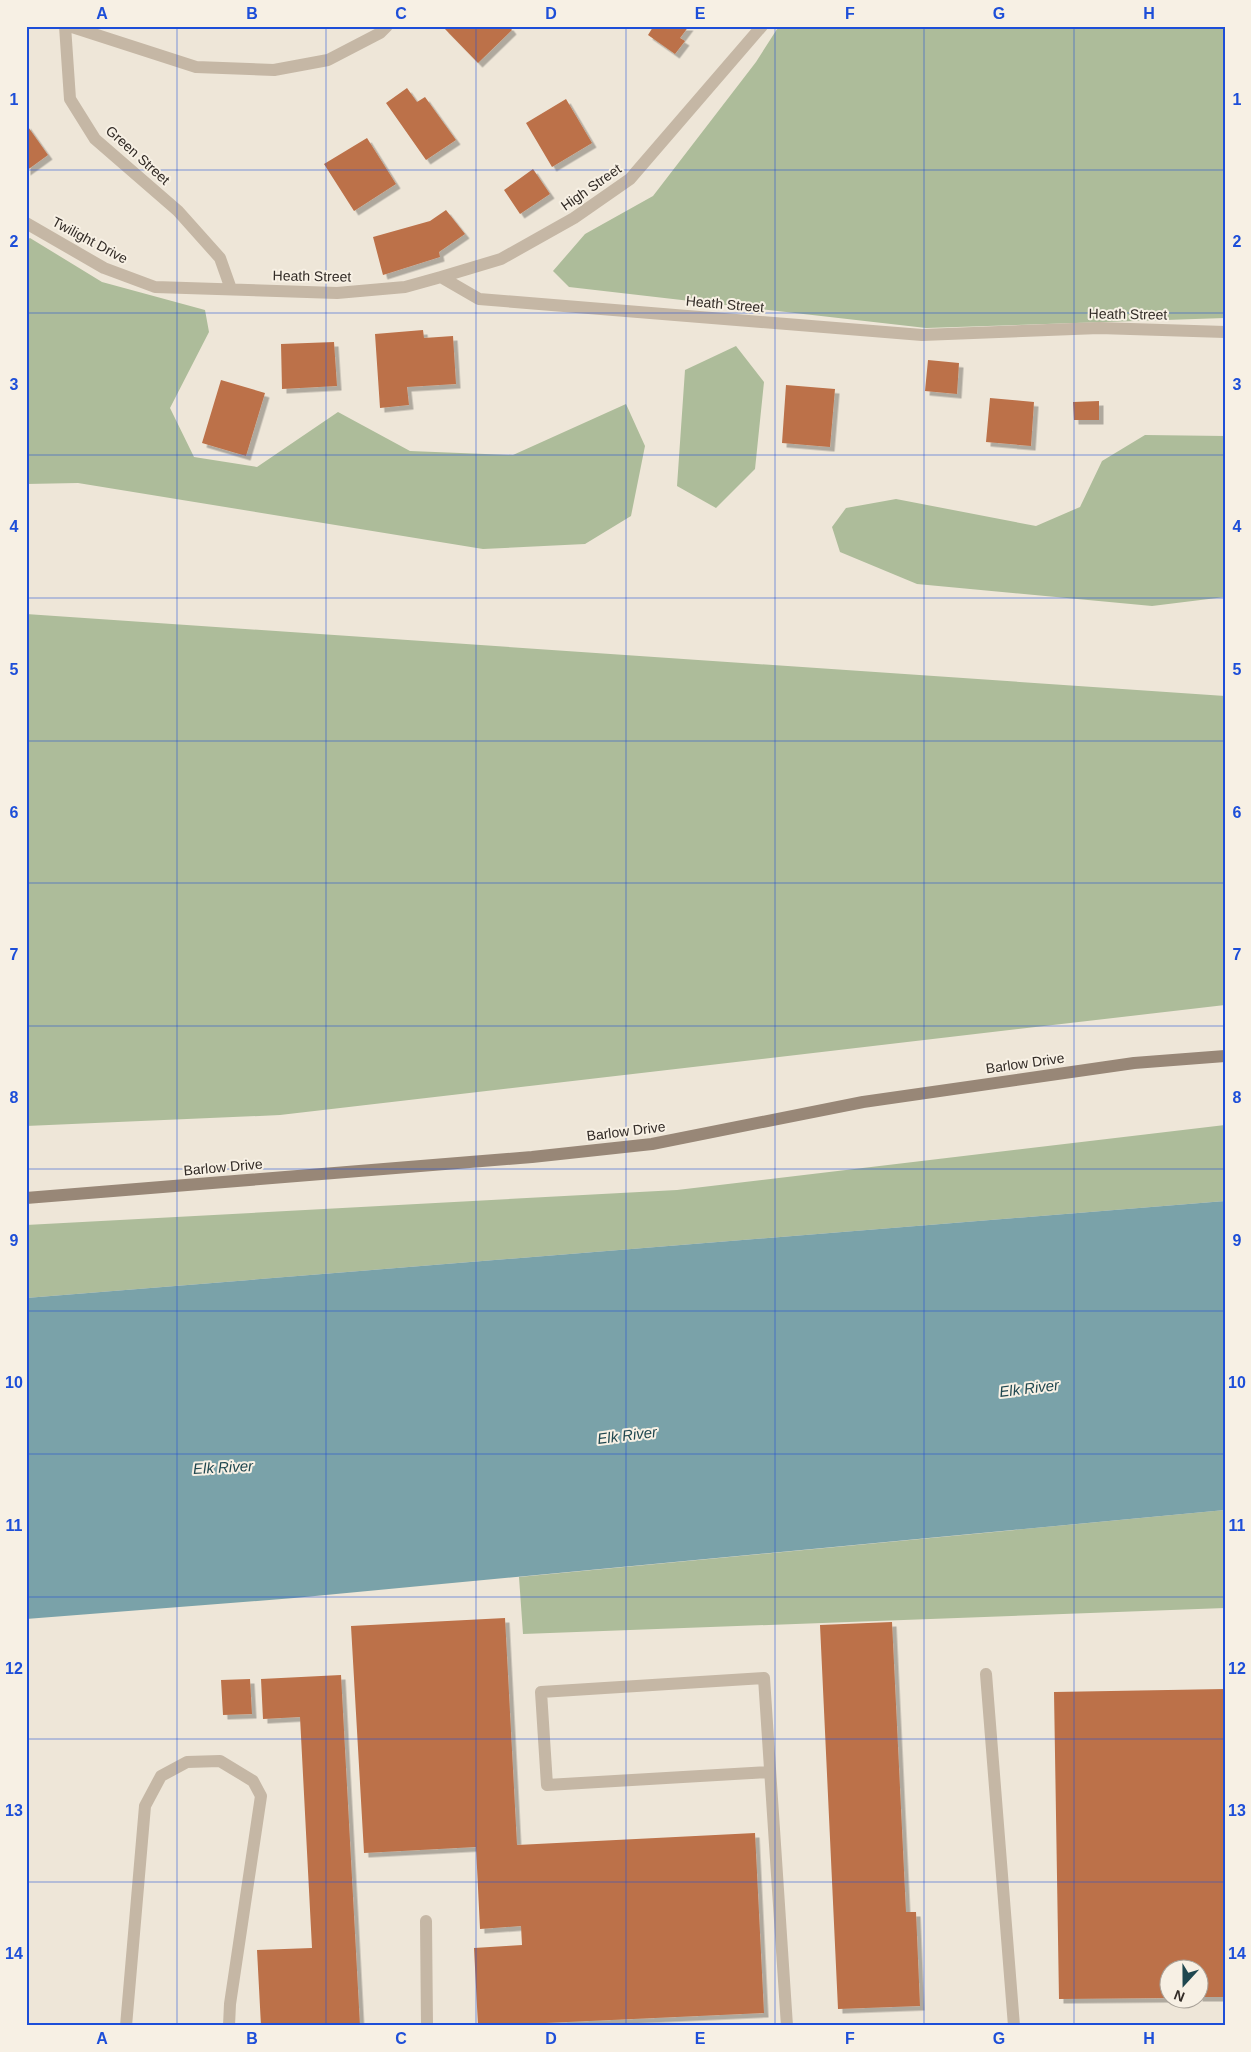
<svg xmlns="http://www.w3.org/2000/svg" width="1251" height="2052" font-family="Arial,sans-serif">
<defs>
<filter id="shadow"><feDropShadow dx="4.5" dy="4.5" stdDeviation="0" flood-color="#0004"/></filter>
</defs>
<rect width="100%" height="100%" fill="#eee6d8"/>
<path fill="#adbc9a" d="M 779,26 L 1225,26 L 1225,318 L 926,328 L 569,287 L 553,271 L 585,234 L 653,196 L 756,62 Z
M 30,238 L 102,282 L 205,310 L 209,332 L 170,408 L 194,457 L 257,467 L 338,412 L 410,451 L 513,455 L 626,404 L 645,446 L 631,516 L 585,544 L 483,549 L 78,483 L 26,484 L 26,240 Z
M 736,346 L 764,382 L 755,469 L 716,508 L 677,486 L 685,370 Z
M 1145,435 L 1225,436 L 1225,597 L 1152,606 L 917,584 L 840,552 L 832,527 L 846,508 L 896,499 L 1036,526 L 1080,507 L 1102,461 Z
M 26,614 L 1225,696 L 1225,1005 L 280,1115 L 26,1126 Z
M 1225,1125 L 1225,1201 L 26,1298 L 26,1225 L 677,1190 Z
M 1225,1510 L 1225,1608 L 523,1634 L 519,1577 Z"/>
<path fill="#7aa2a9" d="M 1225,1201 L 1225,1510 L 294,1598 L 26,1619 L 26,1298 Z"/>
<path fill="#bc7149" filter="url(#shadow)" d="M 446,26 L 509,26 L 512,30 L 478,63 L 444,28 Z
M 651,26 L 689,26 L 680,38 L 685,41 L 675,54 L 648,35 L 653,27 Z
M 407,88 L 417,102 L 425,97 L 456,140 L 426,160 L 386,103 Z
M 566,99 L 592,143 L 552,167 L 526,123 Z
M 26,124 L 48,155 L 26,171 Z
M 367,138 L 396,184 L 354,211 L 324,164 Z
M 533,169 L 550,194 L 520,214 L 504,190 Z
M 446,210 L 465,234 L 439,252 L 440,257 L 383,275 L 373,237 L 430,221 Z
M 423,330 L 424,338 L 453,336 L 456,384 L 407,387 L 409,405 L 380,408 L 375,334 Z
M 334,342 L 337,386 L 282,389 L 281,344 Z
M 928,360 L 959,363 L 957,394 L 925,391 Z
M 221,380 L 265,393 L 246,456 L 202,443 Z
M 786,385 L 835,389 L 830,447 L 782,443 Z
M 990,398 L 1034,402 L 1031,446 L 986,442 Z
M 1099,401 L 1099,420 L 1074,420 L 1073,402 Z
M 505,1618 L 517,1845 L 755,1833 L 764,2013 L 478,2026 L 474,1948 L 522,1945 L 521,1926 L 480,1929 L 476,1847 L 364,1853 L 351,1626 Z
M 892,1622 L 906,1912 L 916,1912 L 920,2006 L 838,2009 L 820,1625 Z
M 341,1675 L 360,2026 L 261,2026 L 257,1950 L 312,1948 L 300,1717 L 263,1719 L 261,1679 Z
M 250,1679 L 252,1714 L 223,1715 L 221,1680 Z
M 1225,1689 L 1225,1997 L 1198,1997 L 1198,1970 L 1168,1970 L 1168,1998 L 1059,1999 L 1054,1692 Z"/>
<g fill="none" stroke-linecap="round" stroke-linejoin="round">
<path stroke="#c5b7a5" stroke-width="12" d="M 986,1674 L 1014,2026
M 770,1772 L 547,1785 L 541,1692 L 764,1678 L 787,2026
M 426,1921 L 427,2026
M 126,2026 L 145,1806 L 161,1776 L 187,1762 L 220,1761 L 253,1781 L 261,1796 L 230,2004 L 229,2026"/>
<path stroke="#c5b7a5" stroke-width="12" d="M 65,26 L 70,99 L 95,139 L 178,211 L 220,258 L 231,289
M 69,26 L 196,67 L 274,70 L 328,60 L 380,33 L 387,26
M 26,223 L 104,268 L 155,287 L 337,293 L 405,287 L 441,277 L 479,299 L 922,335 L 1099,328 L 1225,332
M 441,277 L 501,259 L 574,218 L 630,179 L 762,26"/>
<path stroke="#988777" stroke-width="12" d="M 26,1198 L 532,1157 L 652,1144 L 863,1102 L 1134,1063 L 1225,1056"/>
</g>
<path fill="none" stroke="#1d4ed8" stroke-width="1" stroke-opacity="0.55" d="M 177,26 L 177,2026M 326,26 L 326,2026M 476,26 L 476,2026M 626,26 L 626,2026M 775,26 L 775,2026M 924,26 L 924,2026M 1074,26 L 1074,2026M 26,170 L 1225,170M 26,313 L 1225,313M 26,455 L 1225,455M 26,598 L 1225,598M 26,741 L 1225,741M 26,883 L 1225,883M 26,1026 L 1225,1026M 26,1169 L 1225,1169M 26,1311 L 1225,1311M 26,1454 L 1225,1454M 26,1597 L 1225,1597M 26,1739 L 1225,1739M 26,1882 L 1225,1882"/>
<g text-anchor="middle" dominant-baseline="central" stroke-width="4" stroke-linejoin="round" paint-order="stroke">
<g font-size="14" fill="#322b26" stroke="#f7f0e4">
<text transform="translate(138 155) rotate(42)">Green Street</text>
<text transform="translate(591 187) rotate(-35)">High Street</text>
<text transform="translate(90 240) rotate(28)">Twilight Drive</text>
<text transform="translate(312 276) rotate(1)">Heath Street</text>
<text transform="translate(725 304) rotate(5)">Heath Street</text>
<text transform="translate(1128 314) rotate(1)">Heath Street</text>
<text transform="translate(1025 1063) rotate(-8)">Barlow Drive</text>
<text transform="translate(626 1131) rotate(-7)">Barlow Drive</text>
<text transform="translate(223 1167) rotate(-5)">Barlow Drive</text>
</g>
<g font-size="15" font-style="italic" fill="#1f474f" stroke="#f7f0e4">
<text transform="translate(1029 1388) rotate(-7)">Elk River</text>
<text transform="translate(627 1435) rotate(-7)">Elk River</text>
<text transform="translate(223 1467) rotate(-3)">Elk River</text>
</g>
</g>
<rect width="1251" height="2052" fill="none" stroke="#f7f0e4" stroke-width="55"/>
<g transform="translate(1184 1984) rotate(201)"><circle r="24" fill="#f7f0e4" stroke="#a8a198"/>
<path d="M0-4L9 19L0 12L-9 19Z" fill="#1f474f"/>
<text y="-8" font-size="14" font-weight="bold" text-anchor="middle" fill="#322b26">N</text>
</g>
<rect x="28" y="28" width="1196" height="1996" fill="none" stroke="#1d4ed8" stroke-width="2"/>
<g font-size="16" text-anchor="middle" font-weight="bold" fill="#1d4ed8">
<text x="102" y="19">A</text>
<text x="252" y="19">B</text>
<text x="401" y="19">C</text>
<text x="551" y="19">D</text>
<text x="700" y="19">E</text>
<text x="850" y="19">F</text>
<text x="999" y="19">G</text>
<text x="1149" y="19">H</text>
<text x="14" y="105">1</text>
<text x="1237" y="105">1</text>
<text x="14" y="247">2</text>
<text x="1237" y="247">2</text>
<text x="14" y="390">3</text>
<text x="1237" y="390">3</text>
<text x="14" y="532">4</text>
<text x="1237" y="532">4</text>
<text x="14" y="675">5</text>
<text x="1237" y="675">5</text>
<text x="14" y="818">6</text>
<text x="1237" y="818">6</text>
<text x="14" y="960">7</text>
<text x="1237" y="960">7</text>
<text x="14" y="1103">8</text>
<text x="1237" y="1103">8</text>
<text x="14" y="1246">9</text>
<text x="1237" y="1246">9</text>
<text x="14" y="1388">10</text>
<text x="1237" y="1388">10</text>
<text x="14" y="1531">11</text>
<text x="1237" y="1531">11</text>
<text x="14" y="1674">12</text>
<text x="1237" y="1674">12</text>
<text x="14" y="1816">13</text>
<text x="1237" y="1816">13</text>
<text x="14" y="1959">14</text>
<text x="1237" y="1959">14</text>
<text x="102" y="2044">A</text>
<text x="252" y="2044">B</text>
<text x="401" y="2044">C</text>
<text x="551" y="2044">D</text>
<text x="700" y="2044">E</text>
<text x="850" y="2044">F</text>
<text x="999" y="2044">G</text>
<text x="1149" y="2044">H</text>
</g>
</svg>
